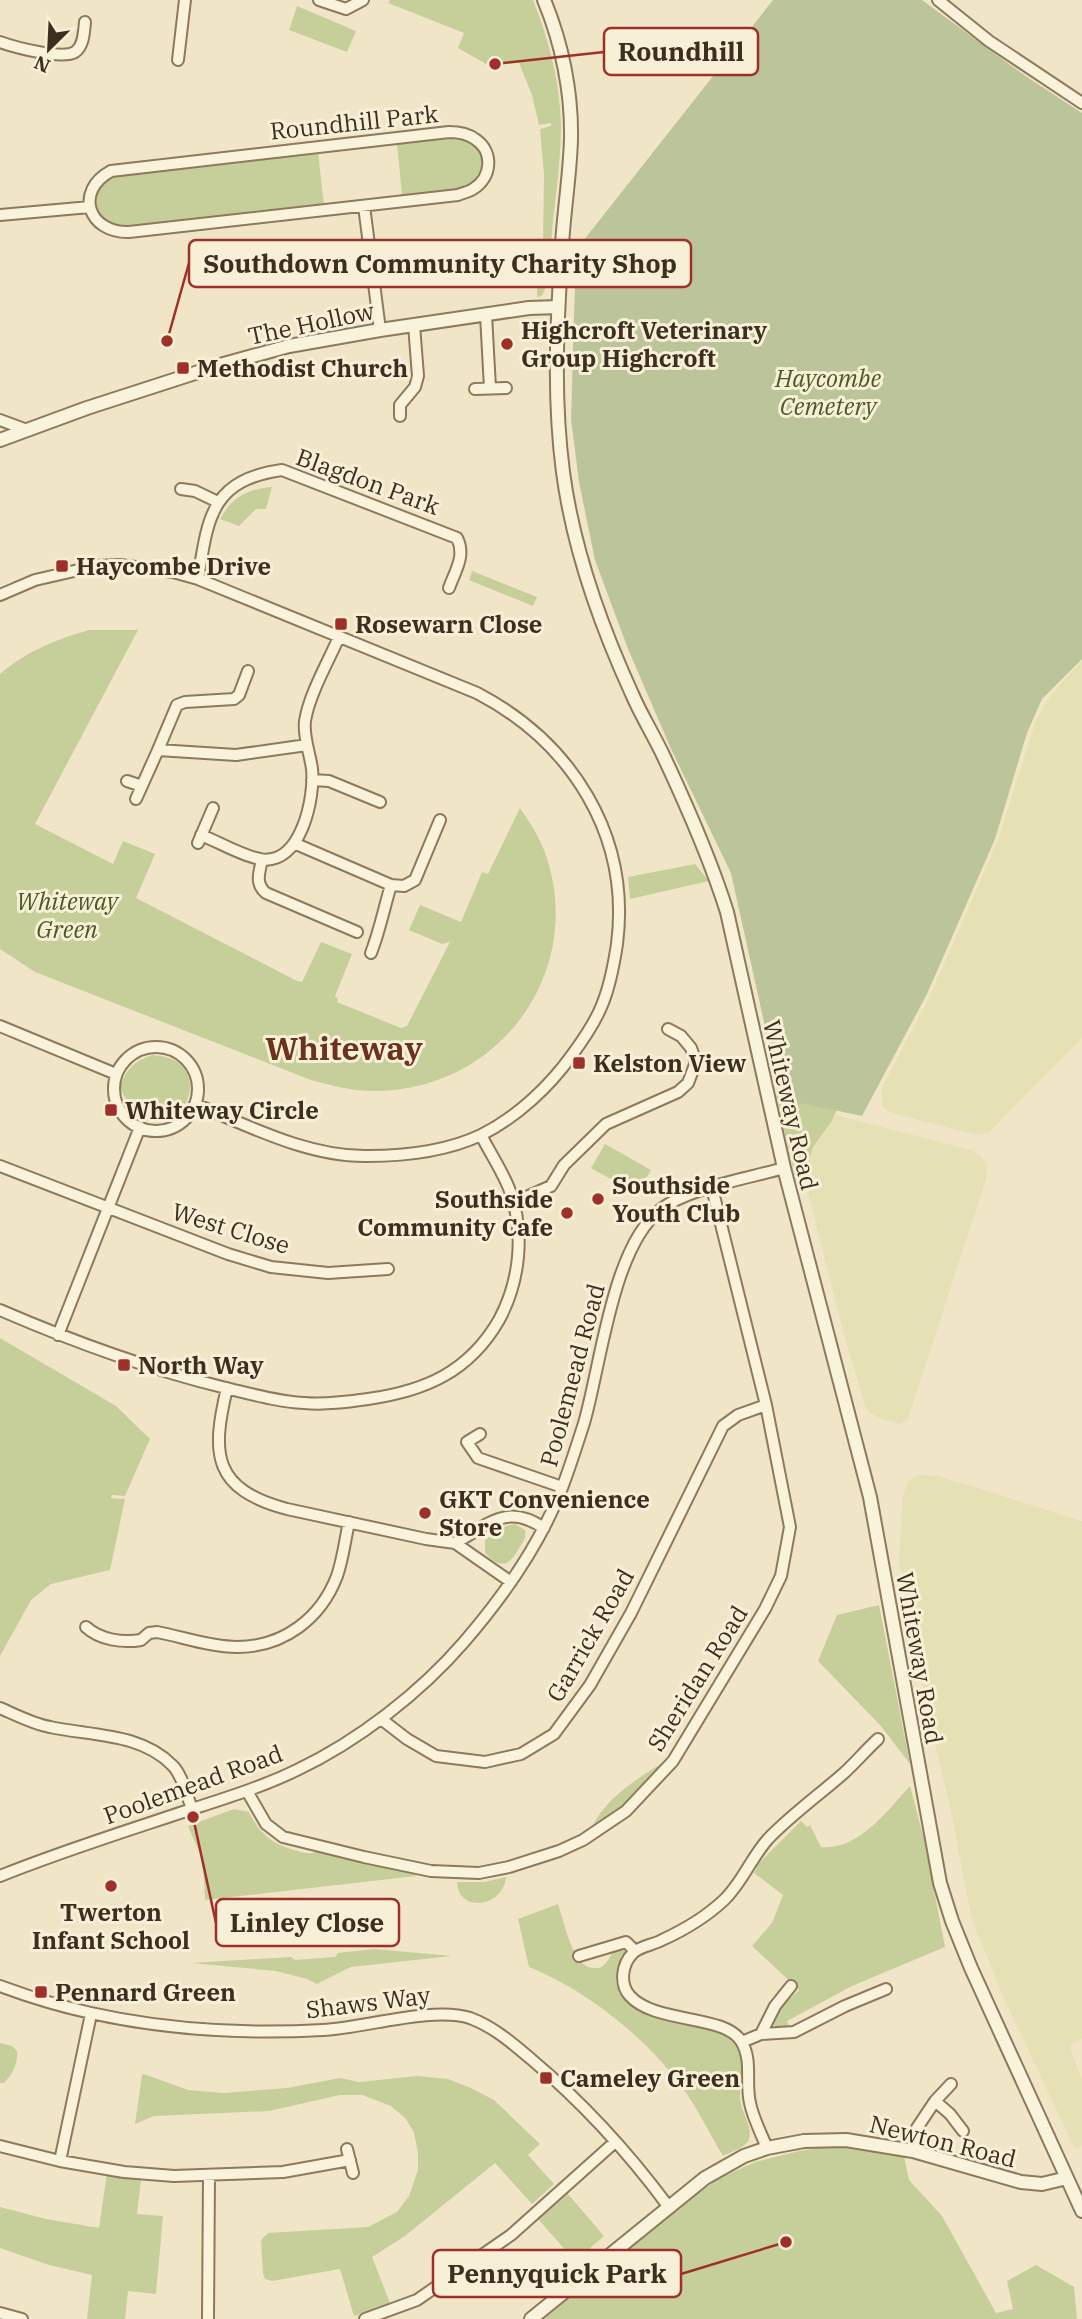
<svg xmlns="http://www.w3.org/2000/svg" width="1082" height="2319" font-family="'IBM Plex Serif',serif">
<rect width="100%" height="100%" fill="#f0e6c7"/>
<path fill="#e6e1b4" d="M 1082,661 L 1082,1038 L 988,1133 L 977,1135 L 892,1113 L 883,1107 L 881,1089 L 930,996 L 998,840 L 1036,720 L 1051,694 Z
M 836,1115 L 971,1150 L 980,1155 L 987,1167 L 987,1176 L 908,1419 L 900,1424 L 881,1419 L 870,1413 L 865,1406 L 844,1335 L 804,1177 L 813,1144 Z
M 918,1475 L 939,1476 L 1082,1521 L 1082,2039 L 1069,2046 L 1082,2079 L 1082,2145 L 1075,2149 L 1002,1994 L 971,1917 L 951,1811 L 932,1731 L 899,1561 L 903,1495 L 908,1481 Z"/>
<path fill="#c6cf9a" d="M 390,0 L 533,0 C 549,40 560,82 561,125 C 561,165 554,204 551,244 L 543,242 L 544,175 L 540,129 L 551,126 L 551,123 L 539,125 L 532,95 L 519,63 L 488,65 L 458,48 L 464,33 L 388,3 Z
M 297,6 L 356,31 L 347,52 L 289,30 Z
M 456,137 C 468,140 479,144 481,156 C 490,195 427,192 402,195 L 397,143 Z
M 318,152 L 324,205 L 121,229 C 88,218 86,189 117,175 Z
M 551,252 L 548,282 L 542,296 L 537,297 L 537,281 L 525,264 Z
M 272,487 L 266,509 L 256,509 L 239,526 L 220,519 C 232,497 247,489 272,487 Z
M 472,571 L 537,597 L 533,606 L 469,580 Z
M 89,630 L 138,630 L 35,824 L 113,864 L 123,841 L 155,854 L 136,898 L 297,981 L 302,982 L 321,942 L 352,954 L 335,996 L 338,999 L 337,1002 L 401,1028 L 407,1026 L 450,942 L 442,944 L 409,930 L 420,905 L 461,922 L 482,872 L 488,874 L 520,808 C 529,821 538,835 544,850 C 588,967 503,1088 379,1091 C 356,1092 333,1086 311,1080 L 35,972 L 0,949 L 0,674 C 27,651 55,640 89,630 Z
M 695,864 L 709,881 L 630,899 L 628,877 Z
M 153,1055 C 158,1056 164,1056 169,1058 C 212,1073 183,1142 135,1117 L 120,1088 C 126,1069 134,1061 153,1055 Z
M 776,1095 L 837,1110 L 831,1122 L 813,1147 L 804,1174 L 795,1177 Z
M 605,1144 L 651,1170 L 637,1194 L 591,1168 Z
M 0,1338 L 116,1406 L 150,1439 L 125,1496 L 112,1495 L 111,1498 L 125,1499 L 110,1570 L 51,1584 L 31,1600 L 0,1656 Z
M 515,1524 L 525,1530 C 526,1538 524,1541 520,1547 C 509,1566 501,1570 485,1553 L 485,1540 L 506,1526 Z
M 879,1605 L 910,1764 L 880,1725 L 818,1661 L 837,1615 Z
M 667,1760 L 635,1796 L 592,1827 C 607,1796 639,1778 667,1760 Z
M 910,1786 L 924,1839 L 945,1947 L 852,1986 L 787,2021 L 789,2026 L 775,2026 L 773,2023 L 781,2007 L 799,1990 L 752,1946 L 772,1923 L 783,1895 L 754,1873 L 759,1863 L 801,1821 L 807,1827 L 810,1825 L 821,1847 C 858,1851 887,1811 910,1786 Z
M 234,1809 L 249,1812 C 259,1833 271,1844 294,1850 C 302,1852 308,1855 316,1852 L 417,1875 L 416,1876 L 205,1900 L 203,1861 L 188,1826 Z
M 506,1877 C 503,1908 458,1913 457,1882 L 484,1882 Z
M 558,1904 C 564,1921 573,1970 595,1968 C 599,1968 601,1968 605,1964 C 613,1956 610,1948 625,1951 C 622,1960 615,1972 616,1982 C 618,2003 658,2018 675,2023 C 695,2029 721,2025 736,2041 C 753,2057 739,2078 740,2097 C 740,2111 753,2125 749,2139 C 746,2148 730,2152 723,2156 C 709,2133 697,2107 681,2086 C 646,2037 584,1989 529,1967 L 518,1919 Z
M 374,1949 L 452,1956 L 351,1967 L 317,1984 L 307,1979 L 276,1971 L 191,1963 L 291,1957 L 295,1960 L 335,1957 L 338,1953 Z
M 0,2043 L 12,2046 L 17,2051 C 18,2064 12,2075 4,2083 L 0,2083 Z
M 144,2074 L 188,2090 L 223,2093 L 287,2088 L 340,2078 L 359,2082 L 417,2076 L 448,2079 L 471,2088 L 494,2100 L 540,2144 L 528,2155 L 554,2184 L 532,2204 L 495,2163 L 405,2236 L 372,2257 L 390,2303 L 354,2316 L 340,2269 L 272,2281 L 265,2279 L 263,2273 L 261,2240 L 268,2233 L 368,2227 L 397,2212 L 409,2196 L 418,2170 L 418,2154 L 414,2132 L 405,2118 L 391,2106 L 362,2095 L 340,2095 L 269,2111 L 154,2116 L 135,2124 L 142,2075 Z
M 833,2146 L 904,2156 L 909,2180 L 942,2216 L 996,2313 L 1013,2309 L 1007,2281 L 1036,2265 L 1074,2287 L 1077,2319 L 544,2319 L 669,2215 L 718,2179 L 755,2162 L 799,2151 Z
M 107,2173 L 141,2180 L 137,2214 L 163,2216 L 156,2294 L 128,2291 L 125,2319 L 87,2319 L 92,2275 L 49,2265 L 0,2248 L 0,2207 L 46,2219 L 99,2228 Z
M 568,2194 L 604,2236 L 575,2261 L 538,2219 Z"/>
<path fill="#bcc499" d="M 773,0 L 922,0 L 1027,77 L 1082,113 L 1082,659 L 1042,699 L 1027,733 L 995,839 L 927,994 L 862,1116 L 781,1099 L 731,873 L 672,751 L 628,649 L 595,560 L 579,482 L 571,419 L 576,250 Z"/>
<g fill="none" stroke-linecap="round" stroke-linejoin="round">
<g stroke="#8d795b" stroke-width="14">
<path id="minor" d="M 319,0 L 346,9 L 363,0
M 938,0 L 989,41 L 1082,103
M 0,42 C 14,47 62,60 75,52 C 84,46 84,31 85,22
M 178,60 L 185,0
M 449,132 C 458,132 467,133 475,139 C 494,151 492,178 473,189 C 469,192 462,193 458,195 L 129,232 C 88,233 74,191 111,171 Z
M 364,206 L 380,330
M 0,215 L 90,207
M 486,315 L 490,388
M 475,389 L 506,388
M 400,416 L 400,405 L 415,387 L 418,376 L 414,325
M 0,420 L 27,430
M 181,489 L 195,491 L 218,502
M 198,579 C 208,517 211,480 282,470 L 457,538 C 466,556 455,571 449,588
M 0,595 L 35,580 L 96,566 L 120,565 L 173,572 L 198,579 L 477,693 C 571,742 631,835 617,944 C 614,964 610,986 602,1005 C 595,1023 583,1040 572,1055 C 549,1087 517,1117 481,1135 C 447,1151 404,1156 367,1156 C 308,1157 249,1126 195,1104
M 158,750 L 177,705 L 185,702 L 234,699 L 239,695 L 248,671
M 312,780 L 329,781 L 380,802
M 127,781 L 142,786
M 136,799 L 158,750 L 236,755 L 307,745
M 201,835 C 219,842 242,856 260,859 C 301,867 315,797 312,769 C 310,753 303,737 305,721 C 309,695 328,662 339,637
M 198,843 L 213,808
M 296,844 L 391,885 L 404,886 L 415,880 L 440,820
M 262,860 C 259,873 255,884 266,893 L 357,932
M 371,953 C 380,930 384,908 391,885
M 0,1026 L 116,1074
M114 1089a42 42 0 1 1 84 0a42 42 0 1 1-84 0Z
M 0,1166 L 228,1254 L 271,1267 L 328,1273 L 388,1269
M 513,1203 L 551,1186 L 564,1165 L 606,1124 L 678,1092 L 688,1083 L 696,1062 L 691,1048 L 681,1036 L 668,1029
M 0,1310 C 74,1342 148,1369 226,1388 C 251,1394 279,1402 304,1403 C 325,1405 347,1402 368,1399 C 425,1391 469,1372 499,1320 C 520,1281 525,1233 510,1191 C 503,1172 490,1153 481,1135
M 58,1335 L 140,1127
M 227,1388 C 211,1455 213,1489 287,1509 L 426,1539 L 455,1543 L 511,1582
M 480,1434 L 467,1442 L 478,1458 L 562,1487
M 455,1543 C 490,1524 506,1503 544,1528
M 86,1627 C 100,1640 123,1643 141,1640 L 149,1633 L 157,1632 C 183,1637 211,1647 237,1647 C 284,1647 321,1618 337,1576 C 343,1559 345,1540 349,1522
M 0,1708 C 16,1715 33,1724 50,1727 C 92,1736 141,1733 172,1765 C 182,1774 187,1796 192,1809
M 381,1719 L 407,1739 L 436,1756 L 485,1762 L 521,1754 L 554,1734 L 590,1685 L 631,1613 L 723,1426 L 738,1415 L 766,1405
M 247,1791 L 266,1824 L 283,1837 L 364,1857 L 431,1871 L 479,1873 L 509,1867 L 559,1851 L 583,1840 L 626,1811 L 673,1761 L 765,1609 L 781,1576 L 790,1527 L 766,1405 L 712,1188
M 0,1876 C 62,1851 126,1831 189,1810 C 226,1798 262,1787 297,1770 C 358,1741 420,1693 464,1642 C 503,1597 540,1544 562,1488 C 570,1467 577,1445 584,1423 C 601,1365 612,1248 660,1210 C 687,1188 750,1178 784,1168
M 579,1956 L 626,1942 L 635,1951
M 0,1986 C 103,2025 214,2036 323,2030 C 364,2028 433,2006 470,2018 C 494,2027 512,2043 531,2059 C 582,2102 628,2152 668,2206
M 761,2034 L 775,2006 L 791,1986
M 742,2042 L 761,2034 L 794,2032 L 845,2006 L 886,1989
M 935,2101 L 951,2084
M 0,2146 L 60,2161 L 124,2172 L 174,2176 L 283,2172 L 350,2160
M 767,2148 C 761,2133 753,2118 750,2103 C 745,2082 753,2060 741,2041 C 724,2014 655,2024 630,1996 C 619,1984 622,1964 633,1953 C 640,1946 653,1945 662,1940 C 684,1930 707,1916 724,1900 C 742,1883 751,1858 768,1839 C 791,1815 819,1795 844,1773 C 856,1762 866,1750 878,1739
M 347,2149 L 353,2173
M 913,2151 L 917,2128 L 935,2101 L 950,2114 L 963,2131
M 60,2161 L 91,2014
M 0,2313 L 22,2319
M 208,2319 L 209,2175
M 365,2319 L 417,2300 L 511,2235 L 615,2142"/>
</g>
<g stroke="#8d795b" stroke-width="16">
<path id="tertiary" d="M 544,0 C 562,43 572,93 571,139 C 570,175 564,210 562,245 C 557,321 553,396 563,472 C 573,548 600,624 632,694 C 641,715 653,734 663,755 C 687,806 710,858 727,912 L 784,1168 L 870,1497 L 940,1883 L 952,1921 L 971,1968 L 1082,2211
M 0,440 L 87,408 L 220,365 L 289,346 L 380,330 L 529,308 L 558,307
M 531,2319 L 705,2178 L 744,2156 L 767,2148 L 804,2141 L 846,2140 L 913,2151 L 1021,2182 L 1042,2184 L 1067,2178"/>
</g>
<use href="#minor" stroke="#faf3db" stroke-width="10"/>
<use href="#tertiary" stroke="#faf3db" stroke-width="12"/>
</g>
<g fill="#9e2f29" stroke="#f7f0d7" stroke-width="2.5">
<circle cx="507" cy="344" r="7"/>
<rect x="176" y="361" width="14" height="14" rx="3.5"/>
<rect x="55" y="559" width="14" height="14" rx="3.5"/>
<rect x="334" y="617" width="14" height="14" rx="3.5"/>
<rect x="572" y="1056" width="14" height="14" rx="3.5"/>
<rect x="104" y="1103" width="14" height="14" rx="3.5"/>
<circle cx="598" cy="1199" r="7"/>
<circle cx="567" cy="1213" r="7"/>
<rect x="117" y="1358" width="14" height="14" rx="3.5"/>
<circle cx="425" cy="1513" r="7"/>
<circle cx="111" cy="1886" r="7"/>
<rect x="34" y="1985" width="14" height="14" rx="3.5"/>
<rect x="539" y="2071" width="14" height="14" rx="3.5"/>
</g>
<g text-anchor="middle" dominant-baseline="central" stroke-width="6" stroke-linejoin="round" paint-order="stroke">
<g font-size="24" fill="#3d2f20" stroke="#f7f0d7">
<text transform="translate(354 122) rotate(-6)">Roundhill Park</text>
<text transform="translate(311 323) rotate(-12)">The Hollow</text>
<text transform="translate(368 481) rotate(20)">Blagdon Park</text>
<text transform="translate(791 1105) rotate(77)">Whiteway Road</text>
<text transform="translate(231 1228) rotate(17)">West Close</text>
<text transform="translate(572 1375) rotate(-75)">Poolemead Road</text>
<text transform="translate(590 1635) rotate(-60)">Garrick Road</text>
<text transform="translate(920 1658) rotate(80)">Whiteway Road</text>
<text transform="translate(697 1678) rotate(-58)">Sheridan Road</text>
<text transform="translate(193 1784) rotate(-20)">Poolemead Road</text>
<text transform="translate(368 2002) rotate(-7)">Shaws Way</text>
<text transform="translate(943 2141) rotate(14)">Newton Road</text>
</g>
<g font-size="24" font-weight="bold" fill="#3d2f20" stroke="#f7f0d7" text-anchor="start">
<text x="521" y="330">Highcroft Veterinary<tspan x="521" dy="28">Group Highcroft</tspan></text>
<text x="197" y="368">Methodist Church</text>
<text x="76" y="566">Haycombe Drive</text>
<text x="355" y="624">Rosewarn Close</text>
<text x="593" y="1063">Kelston View</text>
<text x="125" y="1110">Whiteway Circle</text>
<text x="612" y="1185">Southside<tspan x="612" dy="28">Youth Club</tspan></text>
<text x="553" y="1199" text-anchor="end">Southside<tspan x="553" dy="28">Community Cafe</tspan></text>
<text x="138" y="1365">North Way</text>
<text x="439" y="1499">GKT Convenience<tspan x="439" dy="28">Store</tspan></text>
<text x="111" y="1912" text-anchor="middle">Twerton<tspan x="111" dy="28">Infant School</tspan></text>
<text x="55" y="1992">Pennard Green</text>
<text x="560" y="2078">Cameley Green</text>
</g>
<g font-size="24" font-style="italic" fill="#4a5a25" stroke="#f7f0d7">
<text x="828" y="378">Haycombe<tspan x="828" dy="28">Cemetery</tspan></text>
<text x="67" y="901">Whiteway<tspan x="67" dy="28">Green</tspan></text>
</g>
<g font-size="32" font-weight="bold" fill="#6b321d" stroke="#f7f0d7">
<text x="344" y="1048">Whiteway</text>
</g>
</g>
<path fill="none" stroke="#9e2f29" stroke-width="2.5" d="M495 64L604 52M167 341L189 263M193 1817L216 1923M786 2242L681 2274"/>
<g fill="#9e2f29" stroke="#f7f0d7" stroke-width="2.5">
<circle cx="495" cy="64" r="7"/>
<circle cx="167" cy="341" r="7"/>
<circle cx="193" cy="1817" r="7"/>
<circle cx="786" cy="2242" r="7"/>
</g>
<g fill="#f7f0d7" stroke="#9e2f29" stroke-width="2.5">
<rect x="604" y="28" width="154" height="47" rx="7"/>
<rect x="189" y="240" width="502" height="47" rx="7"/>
<rect x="216" y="1899" width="183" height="47" rx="7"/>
<rect x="433" y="2250" width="248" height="47" rx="7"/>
</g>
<g font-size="26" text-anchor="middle" font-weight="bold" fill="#3d2f20">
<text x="681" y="61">Roundhill</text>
<text x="440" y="273">Southdown Community Charity Shop</text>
<text x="307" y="1932">Linley Close</text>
<text x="557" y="2283">Pennyquick Park</text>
</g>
<g transform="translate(49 49) rotate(204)" stroke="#f7f0d7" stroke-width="5" paint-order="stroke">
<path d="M0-5L12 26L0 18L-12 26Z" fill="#3d2f20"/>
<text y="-10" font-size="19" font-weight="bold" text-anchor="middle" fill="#3d2f20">N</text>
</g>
</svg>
